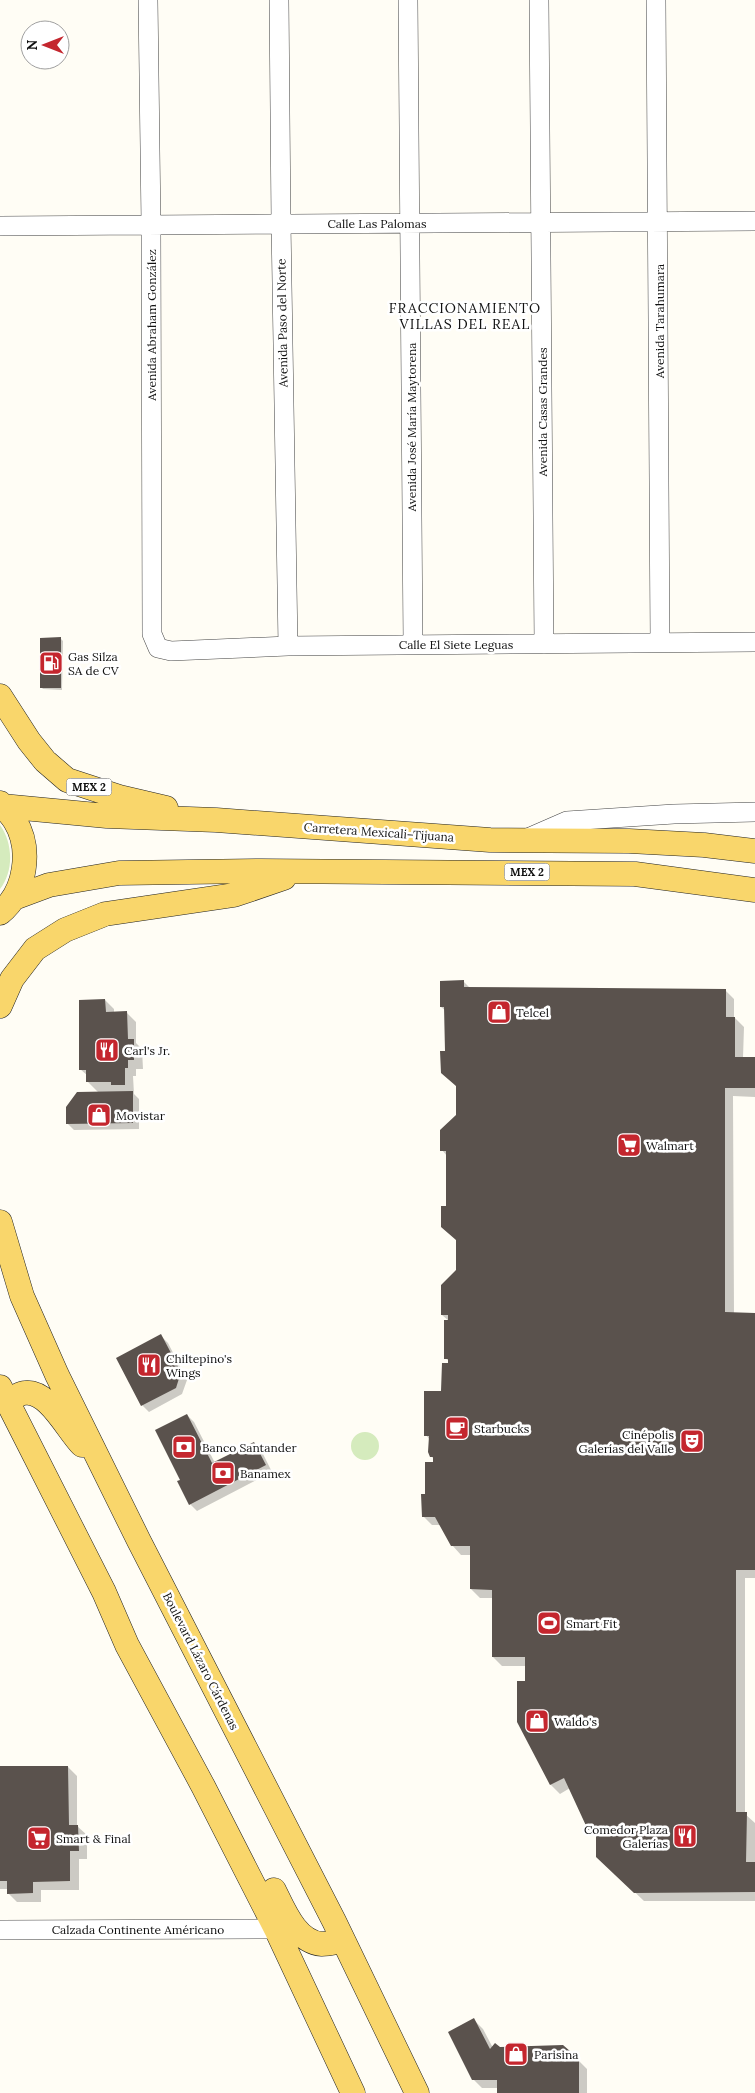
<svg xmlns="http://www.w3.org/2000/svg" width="755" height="2093" font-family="Lora,serif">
<rect width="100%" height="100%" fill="#fffdf5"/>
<path fill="#d5ebbd" d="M 0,825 C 13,843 14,871 0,889 Z
M351 1446a14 14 0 1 1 28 0a14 14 0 1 1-28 0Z"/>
<path fill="#0003" d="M 61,639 L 63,641 L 62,690 L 43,689 L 42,688 Z
M 463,981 L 471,989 L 725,990 L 734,999 L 734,1017 L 744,1027 L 743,1058 L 755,1058 L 755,1097 L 733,1096 L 734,1314 L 755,1314 L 755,1578 L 745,1578 L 745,1814 L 755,1823 L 755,1901 L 644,1901 L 597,1856 L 597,1837 L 589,1830 L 570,1788 L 560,1794 L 551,1785 L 526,1682 L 526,1666 L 502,1666 L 493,1657 L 493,1598 L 480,1598 L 471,1589 L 471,1555 L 461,1555 L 452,1545 L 441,1525 L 432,1525 L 423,1516 L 434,1463 L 434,1459 L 431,1456 L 430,1440 L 426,1435 L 443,1392 L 449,1365 L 449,1361 L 445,1358 L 449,1321 L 442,1315 L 457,1271 L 458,1241 L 447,1208 L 447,1156 L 442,1150 L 457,1115 L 457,1086 L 446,1052 L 446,1011 L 441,1007 Z
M 105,1000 L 114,1009 L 114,1013 L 127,1013 L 136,1022 L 136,1043 L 142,1049 L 143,1069 L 136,1069 L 136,1076 L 133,1076 L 134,1094 L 139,1099 L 139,1129 L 74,1130 L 67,1123 L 99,1093 L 88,1082 L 88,1076 L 80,1069 Z
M 161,1336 L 168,1343 L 187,1380 L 182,1394 L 149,1412 L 142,1405 Z
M 187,1415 L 194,1422 L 215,1463 L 254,1443 L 261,1450 L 272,1472 L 197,1511 L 190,1504 L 182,1480 Z
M 68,1767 L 77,1776 L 77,1826 L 87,1835 L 87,1859 L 79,1859 L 79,1890 L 41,1890 L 41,1902 L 17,1902 L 8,1893 L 8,1889 L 0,1889 L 0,1768 Z
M 474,2020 L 483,2029 L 493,2048 L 578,2060 L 587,2069 L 587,2093 L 499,2093 L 499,2088 L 482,2088 L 473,2079 Z"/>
<path fill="#5a524d" d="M 61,637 L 61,688 L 40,688 L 40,638 Z
M 464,980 L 464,987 L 726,989 L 726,1017 L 735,1017 L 735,1057 L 755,1057 L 755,1088 L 725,1088 L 725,1312 L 755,1313 L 755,1570 L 736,1570 L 736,1812 L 747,1812 L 746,1862 L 755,1862 L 755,1892 L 634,1893 L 596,1857 L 596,1830 L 588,1830 L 564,1778 L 550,1785 L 517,1722 L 517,1681 L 525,1681 L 525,1657 L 492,1657 L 492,1590 L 470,1589 L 470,1546 L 451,1546 L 435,1517 L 422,1517 L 421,1494 L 425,1494 L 425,1462 L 433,1462 L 433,1457 L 430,1457 L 428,1452 L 429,1436 L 424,1436 L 424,1391 L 441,1391 L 442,1363 L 448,1363 L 448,1359 L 444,1359 L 444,1320 L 448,1320 L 448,1315 L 441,1315 L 441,1285 L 456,1270 L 456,1240 L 441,1227 L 441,1206 L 446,1206 L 446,1151 L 440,1151 L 440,1130 L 456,1115 L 456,1086 L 441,1073 L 440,1051 L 445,1051 L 444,1007 L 440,1007 L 440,981 Z
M 105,999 L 106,1012 L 127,1011 L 128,1039 L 134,1039 L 134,1060 L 128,1060 L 128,1068 L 125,1068 L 125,1085 L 111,1085 L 111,1082 L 86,1082 L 86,1070 L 79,1070 L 79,1000 Z
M 133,1091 L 133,1123 L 66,1124 L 66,1107 L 77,1092 Z
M 161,1334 L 181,1372 L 176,1388 L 141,1406 L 116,1358 Z
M 187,1414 L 212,1463 L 254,1442 L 266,1465 L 189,1505 L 177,1481 L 180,1480 L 155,1430 Z
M 0,1766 L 68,1766 L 69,1825 L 78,1825 L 79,1851 L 70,1851 L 70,1881 L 33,1882 L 33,1893 L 7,1894 L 7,1881 L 0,1881 Z
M 474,2018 L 490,2049 L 495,2043 L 500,2047 L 563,2045 L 579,2059 L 579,2093 L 497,2093 L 497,2080 L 472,2080 L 448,2032 Z"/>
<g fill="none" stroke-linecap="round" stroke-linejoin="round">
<g stroke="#444" stroke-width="20">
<path id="minor" d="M 148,0 L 151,223 L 152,634 L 158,648 L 171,651 L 288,646 L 755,642
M 279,0 L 281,223 L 288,646
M 408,0 L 413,644
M 539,0 L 544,644
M 656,0 L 660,643
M 0,226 L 755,221
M 528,838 L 567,821 L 674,814 L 755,812
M 0,1930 L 276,1929"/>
</g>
<g stroke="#222" stroke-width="25">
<path id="major" d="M 0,696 L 29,741 L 45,761 L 67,780 L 119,797 L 166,808
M 0,803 C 5,809 11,814 15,821 C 32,849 26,892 0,913
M 2,806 L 107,816 L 216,820 L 490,840 L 629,841 L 704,845 L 755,851
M 14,898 L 49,885 L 119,873 L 261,871 L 635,874 L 755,890
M 0,1006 L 12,979 L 35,949 L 65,930 L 105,914 L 234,895 L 284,878
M 0,1222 L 22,1296 L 57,1375 L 139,1541 L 334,1921 L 417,2093
M 0,1387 L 104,1592 L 127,1645 L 203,1786 L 276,1929 L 353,2093
M 7,1401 C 12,1399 18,1394 24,1393 C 48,1389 67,1430 82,1445
M 274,1890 C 284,1910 296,1942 322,1944 C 329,1944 336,1942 342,1941"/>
</g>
<use href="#minor" stroke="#fff" stroke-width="19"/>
<use href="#major" stroke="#f9d66b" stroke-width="24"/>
</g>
<defs>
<g id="fuel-square" transform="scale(1.25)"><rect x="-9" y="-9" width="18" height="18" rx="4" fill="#c4262e" stroke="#fff"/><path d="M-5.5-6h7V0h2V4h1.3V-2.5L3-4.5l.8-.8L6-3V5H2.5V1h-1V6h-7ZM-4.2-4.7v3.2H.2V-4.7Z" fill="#fff"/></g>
<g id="shop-square" transform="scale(1.25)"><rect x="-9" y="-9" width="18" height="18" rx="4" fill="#c4262e" stroke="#fff"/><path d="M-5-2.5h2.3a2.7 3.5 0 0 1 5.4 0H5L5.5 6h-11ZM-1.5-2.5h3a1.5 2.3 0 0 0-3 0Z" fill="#fff"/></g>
<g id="restaurant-square" transform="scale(1.25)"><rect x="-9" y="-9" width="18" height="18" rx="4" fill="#c4262e" stroke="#fff"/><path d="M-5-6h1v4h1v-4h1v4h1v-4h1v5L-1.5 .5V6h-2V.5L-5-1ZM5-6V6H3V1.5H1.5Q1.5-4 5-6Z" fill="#fff"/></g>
<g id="supermarket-square" transform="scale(1.25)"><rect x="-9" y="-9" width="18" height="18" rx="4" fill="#c4262e" stroke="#fff"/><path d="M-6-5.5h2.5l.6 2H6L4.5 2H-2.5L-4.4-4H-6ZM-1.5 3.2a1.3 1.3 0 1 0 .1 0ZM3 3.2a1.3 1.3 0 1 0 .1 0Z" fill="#fff"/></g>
<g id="cafe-square" transform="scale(1.25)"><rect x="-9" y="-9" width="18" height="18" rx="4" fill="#c4262e" stroke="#fff"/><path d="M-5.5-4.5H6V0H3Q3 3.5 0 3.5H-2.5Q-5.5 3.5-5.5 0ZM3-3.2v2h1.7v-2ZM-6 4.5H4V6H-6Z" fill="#fff"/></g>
<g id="theatre-square" transform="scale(1.25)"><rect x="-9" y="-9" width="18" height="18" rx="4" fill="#c4262e" stroke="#fff"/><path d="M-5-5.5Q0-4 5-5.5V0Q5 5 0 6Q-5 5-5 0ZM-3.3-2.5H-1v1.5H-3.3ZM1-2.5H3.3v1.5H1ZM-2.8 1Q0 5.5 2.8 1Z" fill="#fff"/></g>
<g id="bank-square" transform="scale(1.25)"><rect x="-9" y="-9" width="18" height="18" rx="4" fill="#c4262e" stroke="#fff"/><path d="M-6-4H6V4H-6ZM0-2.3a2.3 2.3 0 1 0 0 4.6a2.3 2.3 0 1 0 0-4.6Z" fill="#fff"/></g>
<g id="stadium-square" transform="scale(1.25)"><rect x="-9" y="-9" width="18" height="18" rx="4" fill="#c4262e" stroke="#fff"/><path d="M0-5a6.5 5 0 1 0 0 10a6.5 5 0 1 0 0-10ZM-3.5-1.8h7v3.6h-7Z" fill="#fff"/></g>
</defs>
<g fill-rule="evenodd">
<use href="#fuel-square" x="51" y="663"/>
<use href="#shop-square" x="499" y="1012"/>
<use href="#restaurant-square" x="107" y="1050"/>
<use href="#shop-square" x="99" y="1115"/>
<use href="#supermarket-square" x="629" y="1145"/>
<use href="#restaurant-square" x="149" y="1365"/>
<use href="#cafe-square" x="457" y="1428"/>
<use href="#theatre-square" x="692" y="1441"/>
<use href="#bank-square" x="184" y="1447"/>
<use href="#bank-square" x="223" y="1473"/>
<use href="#stadium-square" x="549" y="1623"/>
<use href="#shop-square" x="537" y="1721"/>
<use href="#restaurant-square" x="685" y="1836"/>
<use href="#supermarket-square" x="39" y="1838"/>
<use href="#shop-square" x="516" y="2054"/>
</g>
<g text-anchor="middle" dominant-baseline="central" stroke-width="5" stroke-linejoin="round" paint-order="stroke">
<g fill="#fff" stroke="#585858" stroke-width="1">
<rect x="66.5" y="778.5" width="45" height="17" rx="4"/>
<rect x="504.5" y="863.5" width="45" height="17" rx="4"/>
</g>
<g font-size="11" font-weight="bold" fill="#111">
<text x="89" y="787">MEX 2</text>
<text x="527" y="872">MEX 2</text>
</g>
<g font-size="12" fill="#111" stroke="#fff">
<text x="377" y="223">Calle Las Palomas</text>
<text transform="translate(659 321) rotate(-90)">Avenida Tarahumara</text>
<text transform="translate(282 323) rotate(-91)">Avenida Paso del Norte</text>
<text transform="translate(151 325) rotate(-90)">Avenida Abraham González</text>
<text transform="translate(542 412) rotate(-90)">Avenida Casas Grandes</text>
<text transform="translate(411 427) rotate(-90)">Avenida José María Maytorena</text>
<text x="456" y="644">Calle El Siete Leguas</text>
<text transform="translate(379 832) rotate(4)">Carretera Mexicali–Tijuana</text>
<text transform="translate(201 1661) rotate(63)">Boulevard Lázaro Cárdenas</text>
<text x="138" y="1929">Calzada Continente Américano</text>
</g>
<g font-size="12" fill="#111" stroke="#fff" text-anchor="start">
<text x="68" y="656">Gas Silza<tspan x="68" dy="14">SA de CV</tspan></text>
<text x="516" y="1012">Telcel</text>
<text x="124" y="1050">Carl's Jr.</text>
<text x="116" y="1115">Movistar</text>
<text x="646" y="1145">Walmart</text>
<text x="166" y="1358">Chiltepino's<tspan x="166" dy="14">Wings</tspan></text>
<text x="474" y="1428">Starbucks</text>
<text x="674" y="1434" text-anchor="end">Cinépolis<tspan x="674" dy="14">Galerías del Valle</tspan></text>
<text x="202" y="1447">Banco Santander</text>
<text x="240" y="1473">Banamex</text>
<text x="566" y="1623">Smart Fit</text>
<text x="554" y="1721">Waldo's</text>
<text x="668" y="1829" text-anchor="end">Comedor Plaza<tspan x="668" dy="14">Galerías</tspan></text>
<text x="56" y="1838">Smart &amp; Final</text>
<text x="534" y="2054">Parisina</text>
</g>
<g font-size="14" letter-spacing="1" fill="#111" stroke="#fff">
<text x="465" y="308">FRACCIONAMIENTO<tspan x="465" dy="16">VILLAS DEL REAL</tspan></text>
</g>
</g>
<g transform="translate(45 45) rotate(270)"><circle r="24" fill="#ffffff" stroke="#a0a0a0"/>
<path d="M0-4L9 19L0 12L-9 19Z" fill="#c4262e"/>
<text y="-8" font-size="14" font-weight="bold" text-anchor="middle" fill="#111111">N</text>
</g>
</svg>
